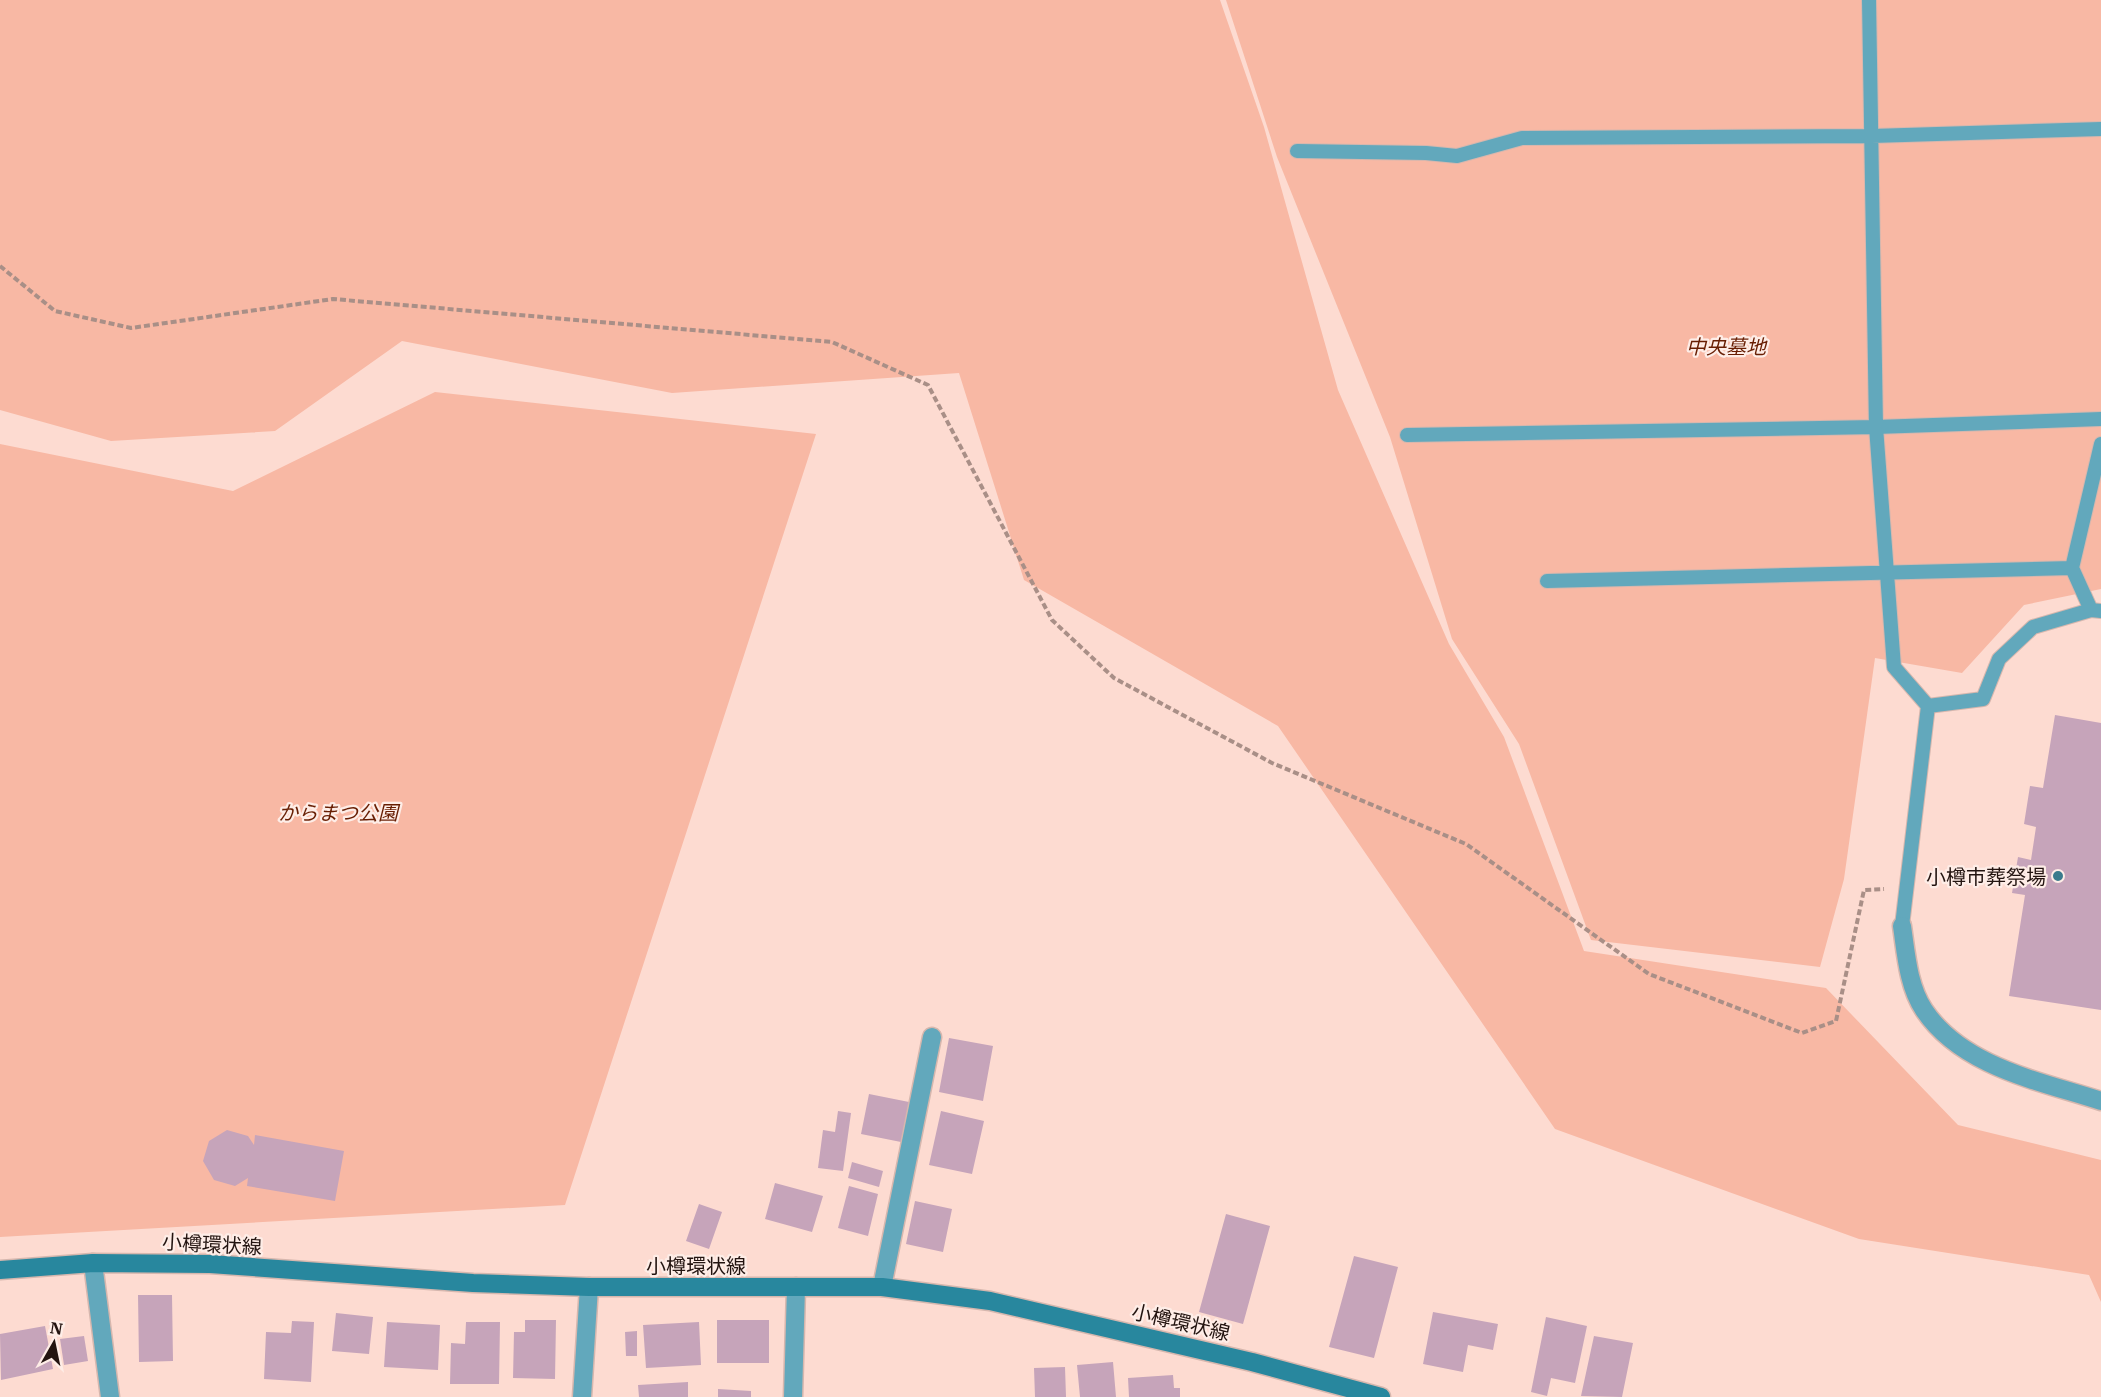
<svg xmlns="http://www.w3.org/2000/svg" width="2101" height="1397" font-family="'IBM Plex Serif','Noto Sans JP',serif">
<rect width="100%" height="100%" fill="#fddbd1"/>
<path fill="#f8b8a4" d="M 0,0 L 1220,0 L 1264,127 L 1338,390 L 1449,644 L 1504,737 L 1584,951 L 1826,988 L 1958,1125 L 2101,1160 L 2101,1302 L 2089,1275 L 1859,1239 L 1555,1129 L 1278,726 L 1024,580 L 959,373 L 672,393 L 402,341 L 275,431 L 111,441 L 0,410 Z
M 1226,0 L 2101,0 L 2101,589 L 2024,605 L 1962,673 L 1875,658 L 1844,879 L 1820,967 L 1591,940 L 1519,744 L 1452,639 L 1390,437 L 1277,157 Z
M 435,392 L 816,434 L 565,1205 L 0,1237 L 0,444 L 233,491 Z"/>
<path fill="#c6a4ba" d="M 2055,715 L 2101,723 L 2101,1010 L 2009,996 L 2025,895 L 2012,893 L 2018,857 L 2031,860 L 2036,827 L 2024,824 L 2030,786 L 2043,788 Z
M 949,1038 L 993,1046 L 983,1101 L 939,1092 Z
M 869,1094 L 909,1102 L 901,1142 L 861,1134 Z
M 838,1111 L 851,1113 L 843,1171 L 818,1168 L 823,1130 L 835,1132 Z
M 941,1111 L 984,1121 L 972,1174 L 929,1165 Z
M 227,1130 L 248,1136 L 254,1145 L 255,1135 L 344,1151 L 335,1201 L 247,1186 L 248,1178 L 235,1186 L 214,1180 L 203,1161 L 209,1141 Z
M 852,1162 L 883,1171 L 879,1187 L 848,1178 Z
M 775,1183 L 823,1196 L 812,1232 L 765,1219 Z
M 849,1186 L 878,1194 L 868,1236 L 838,1228 Z
M 915,1201 L 952,1209 L 943,1252 L 906,1244 Z
M 699,1204 L 722,1212 L 709,1249 L 686,1241 Z
M 1226,1214 L 1270,1226 L 1243,1324 L 1199,1312 Z
M 1354,1256 L 1398,1267 L 1374,1358 L 1329,1347 Z
M 138,1295 L 172,1295 L 173,1361 L 139,1362 Z
M 1433,1312 L 1498,1324 L 1493,1350 L 1468,1345 L 1463,1372 L 1423,1364 Z
M 336,1313 L 373,1317 L 369,1354 L 332,1351 Z
M 1546,1317 L 1587,1326 L 1575,1383 L 1551,1378 L 1547,1396 L 1531,1392 Z
M 525,1320 L 556,1320 L 555,1379 L 513,1378 L 514,1332 L 525,1332 Z
M 717,1320 L 769,1320 L 769,1363 L 717,1363 Z
M 292,1321 L 314,1322 L 311,1382 L 264,1379 L 266,1332 L 291,1333 Z
M 387,1322 L 440,1325 L 438,1370 L 384,1367 Z
M 466,1322 L 500,1322 L 499,1384 L 450,1384 L 451,1343 L 465,1344 Z
M 699,1322 L 701,1365 L 646,1368 L 643,1325 Z
M 45,1326 L 53,1369 L 1,1380 L 0,1334 Z
M 637,1331 L 637,1356 L 626,1356 L 625,1332 Z
M 84,1336 L 88,1361 L 64,1365 L 60,1339 Z
M 1594,1336 L 1633,1343 L 1622,1397 L 1581,1396 Z
M 1113,1362 L 1116,1397 L 1080,1397 L 1077,1365 Z
M 1065,1367 L 1066,1397 L 1035,1397 L 1034,1368 Z
M 1173,1375 L 1174,1388 L 1180,1388 L 1180,1397 L 1129,1397 L 1128,1378 Z
M 688,1382 L 688,1397 L 639,1397 L 638,1385 Z
M 718,1389 L 751,1391 L 751,1397 L 718,1397 Z"/>
<g fill="none" stroke-linecap="round" stroke-linejoin="round">
<g stroke="#d6b7ae" stroke-width="16">
<path id="lane" d="M 1869,0 L 1876,427 L 1894,667 L 1928,706 L 1902,926
M 1297,151 L 1426,153 L 1457,156 L 1522,138 L 1872,136 L 2101,129
M 1407,435 L 1876,427 L 2101,419
M 1547,581 L 2072,568
M 2091,610 L 2072,568 L 2101,444
M 1928,706 L 1983,699 L 1999,659 L 2033,627 L 2091,610 L 2101,611"/>
</g>
<g stroke="#d6b7ae" stroke-width="21">
<path id="street" d="M 1902,926 C 1906,953 1908,986 1924,1010 C 1962,1067 2040,1081 2101,1101
M 93,1263 L 110,1397
M 882,1287 L 932,1037
M 582,1397 L 589,1287
M 793,1397 L 796,1287"/>
</g>
<g stroke="#d6b7ae" stroke-width="21">
<path id="secondary" d="M 0,1270 L 93,1263 L 210,1264 L 473,1283 L 589,1287 L 882,1287 L 990,1301 L 1252,1362 L 1381,1397"/>
</g>
<path stroke="#a98f87" stroke-width="4" stroke-dasharray="6 3" stroke-linecap="butt" d="M 0,266 L 55,311 L 131,328 L 333,299 L 832,342 L 928,385 L 1052,620 L 1114,678 L 1272,763 L 1466,844 L 1649,974 L 1802,1033 L 1836,1021 L 1864,890 L 1884,889"/>
<use href="#lane" stroke="#62a8bc" stroke-width="14"/>
<use href="#street" stroke="#62a8bc" stroke-width="18"/>
<use href="#secondary" stroke="#28879e" stroke-width="18"/>
</g>
<circle fill="#3a7b8d" stroke="#feede7" stroke-width="2" cx="2058" cy="876" r="6"/>
<g text-anchor="middle" dominant-baseline="central" stroke-width="4.5" stroke-linejoin="round" paint-order="stroke">
<g font-size="20" font-style="italic" fill="#681e03" stroke="#feede7">
<text x="1726" y="346">中央墓地</text>
<text x="338" y="812">からまつ公園</text>
</g>
<g font-size="20" fill="#231410" stroke="#feede7" text-anchor="end">
<text x="2046" y="876">小樽市葬祭場</text>
</g>
<g font-size="20" fill="#231410" stroke="#feede7">
<text transform="translate(212 1244) rotate(3)">小樽環状線</text>
<text x="696" y="1265">小樽環状線</text>
<text transform="translate(1181 1322) rotate(13)">小樽環状線</text>
</g>
</g>
<g transform="translate(54 1343) rotate(9)" stroke="#feede7" stroke-width="4.5" paint-order="stroke">
<path d="M0-4.5L10 22L0 15L-10 22Z" fill="#231410"/>
<text y="-9" font-size="16" font-weight="bold" text-anchor="middle" fill="#231410">N</text>
</g>
</svg>
